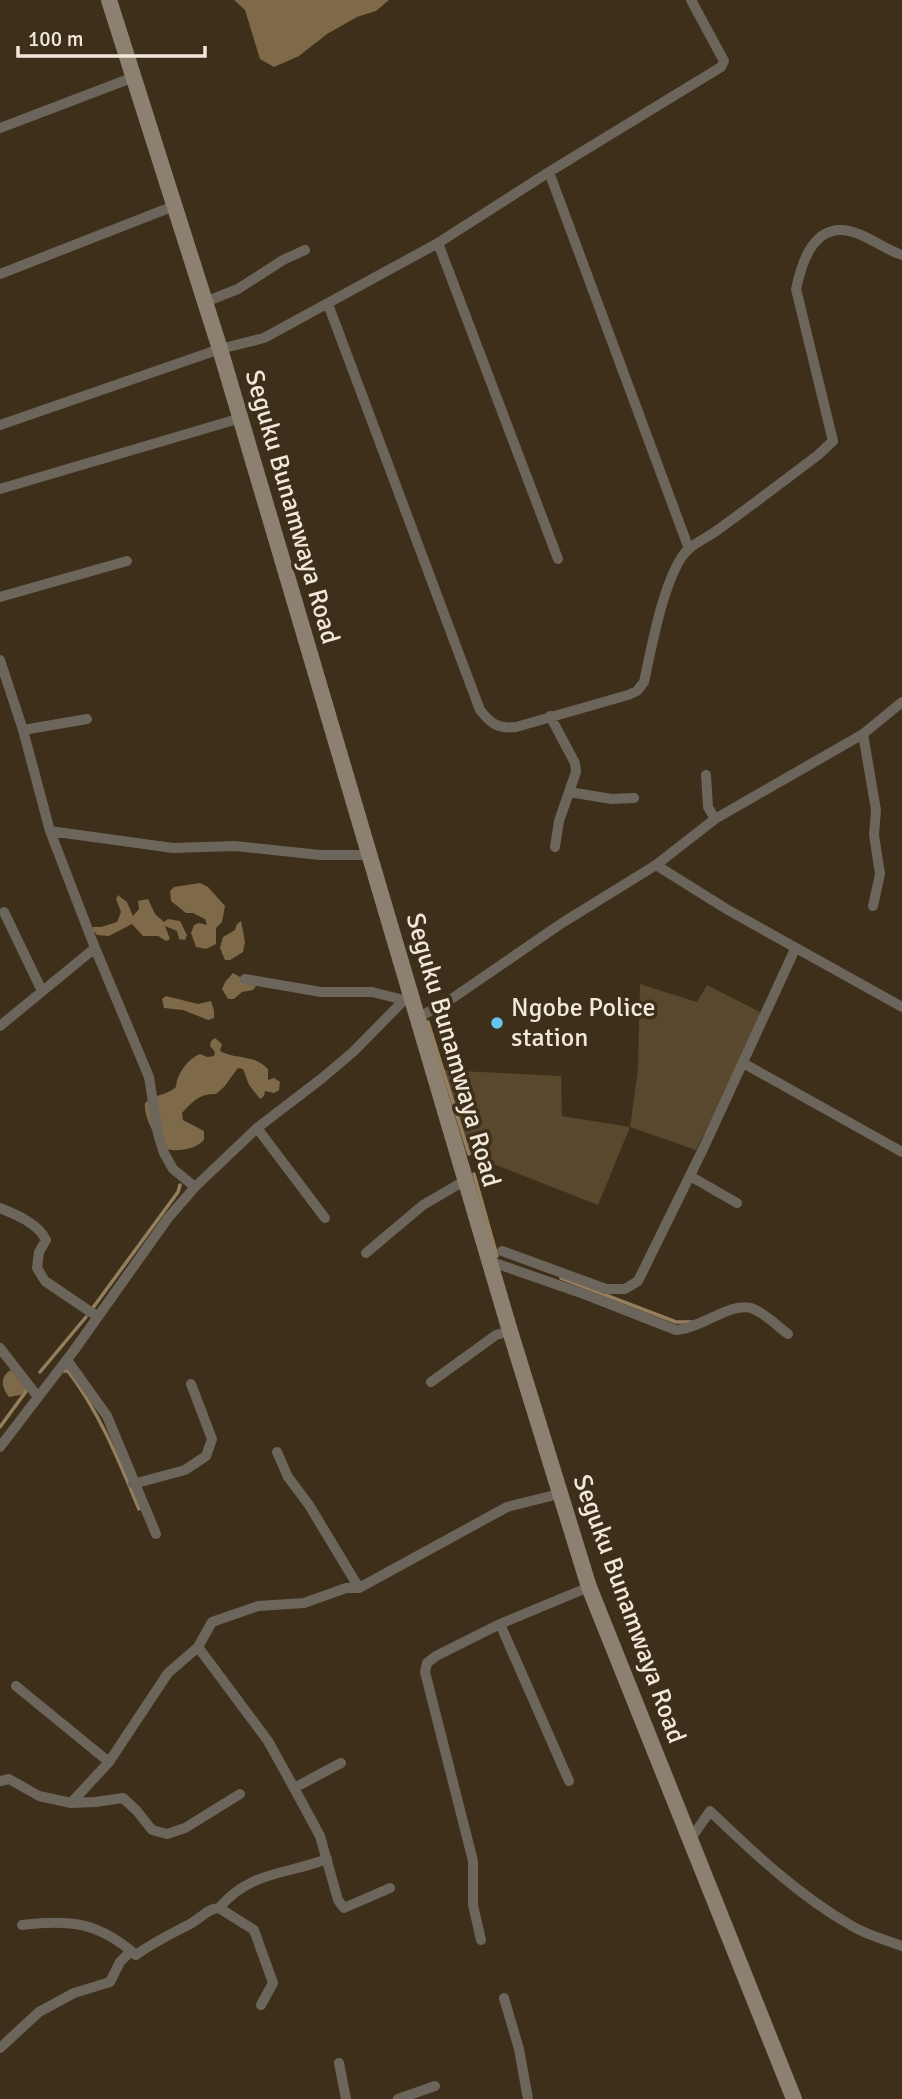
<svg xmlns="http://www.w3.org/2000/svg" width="902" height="2099" font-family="Signika,sans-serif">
<rect width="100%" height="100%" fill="#3d2f19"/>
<path fill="#59482d" d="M 640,984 L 697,1002 L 707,985 L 762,1013 L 735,1073 L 696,1150 L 630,1127 L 598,1205 L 465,1153 L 442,1070 L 561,1076 L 562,1116 L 630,1127 L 638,1069 Z"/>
<path fill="#7e6949" d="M 234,0 L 389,0 L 376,11 L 357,17 L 327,34 L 299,56 L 274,67 L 260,59 L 245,10 Z
M 200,883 L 208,887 L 225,906 L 222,922 L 216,928 L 216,944 L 206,949 L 196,947 L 191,933 L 194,925 L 199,923 L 207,925 L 205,919 L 193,913 L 186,913 L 171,901 L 170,891 L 174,887 Z
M 118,895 L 127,902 L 133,916 L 139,909 L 138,901 L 148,899 L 155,914 L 164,922 L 168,919 L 180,921 L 187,935 L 185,940 L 179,939 L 177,931 L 165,926 L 170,939 L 166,941 L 158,936 L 143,936 L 132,924 L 109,936 L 97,935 L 92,929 L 93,927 L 101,927 L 117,922 L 121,912 L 116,899 Z
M 241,921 L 245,942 L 243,952 L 230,960 L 225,960 L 220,948 L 223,937 L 235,930 L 237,924 Z
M 233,973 L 256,986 L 253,990 L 242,992 L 234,999 L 228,999 L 222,989 L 225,982 Z
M 166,996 L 198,1004 L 211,1001 L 214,1011 L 214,1018 L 208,1020 L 183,1010 L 164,1008 L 162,999 Z
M 215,1038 L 222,1044 L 220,1051 C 236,1060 255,1054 268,1069 L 268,1080 L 274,1078 L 280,1082 L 279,1090 L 274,1093 L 265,1091 L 264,1096 L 260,1099 L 249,1085 L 243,1069 L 238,1068 L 224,1087 L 216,1094 C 200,1093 192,1102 182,1113 L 183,1120 L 204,1131 L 204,1140 C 193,1151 175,1152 161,1148 C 155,1135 143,1116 145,1103 C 154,1094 166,1096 176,1087 C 177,1073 188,1059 200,1054 L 207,1057 L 214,1056 L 215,1052 L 210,1046 L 211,1041 Z
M 11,1370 L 27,1390 L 20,1395 L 9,1397 C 1,1387 0,1376 11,1370 Z"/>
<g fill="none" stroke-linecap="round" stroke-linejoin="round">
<path stroke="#947e5e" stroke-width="3.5" d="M 428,1022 L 469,1154
M 474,1174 L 497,1256
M 561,1278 L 676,1322 L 692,1322
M 92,1309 L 178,1192 L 180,1185
M 62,1371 L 68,1371 C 100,1413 119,1461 139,1509
M 40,1372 L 86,1317
M 0,1427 L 27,1390"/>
<path stroke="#6c655b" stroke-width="10" d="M 0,128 L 134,77
M 549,172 L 689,549
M 438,243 L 558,559
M 0,274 L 174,206
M 205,302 L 238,289 L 283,260 L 305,250
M 328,304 L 480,710 C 491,724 498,729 516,727 L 628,695 L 637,691 L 644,682 C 652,645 662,589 681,558 C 690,544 706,539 719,529 C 752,505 785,480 818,455 L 833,441 L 796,289 C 801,266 811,229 842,230 C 862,231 883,249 902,255
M 0,425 L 220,349 L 264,338 L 438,243 L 549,172 L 721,67 L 724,61 L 691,0
M 0,489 L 241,418
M 0,597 L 127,561
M 0,660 L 23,730 L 50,831 L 95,948 L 149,1077 L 158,1134 L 164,1153 L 173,1169 L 195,1187
M 550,716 L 575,763 L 576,772 L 559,821 L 555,847
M 23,730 L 87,719
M 863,734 L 876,810 L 874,835 L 880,874 L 873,906
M 706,775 L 708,807 L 715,819
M 569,792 L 612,799 L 634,798
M 50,831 L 173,848 L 235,846 L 320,855 L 369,855
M 656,865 L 728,910 L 902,1007
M 4,912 L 42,991
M 245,979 L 321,992 L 372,992 L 404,1000
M 419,1017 L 447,1002 L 562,923 L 656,865 L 715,819 L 863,734 L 902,702
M 0,1026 L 95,948
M 743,1063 L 902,1152
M 257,1128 L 325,1218
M 690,1176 L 737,1203
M 0,1208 C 15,1214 39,1224 46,1240 L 39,1252 L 37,1268 L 45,1281 L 98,1317
M 502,1251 L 606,1289 L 625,1289 L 638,1281 L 704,1147 L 795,949
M 366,1253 L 423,1205 L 466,1180
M 489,1261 L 584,1294 L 676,1330 C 700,1329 730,1302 751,1308 C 764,1312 777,1326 788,1334
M 0,1348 L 38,1397
M 67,1360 L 107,1416 L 156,1534
M 431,1382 L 496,1335 L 510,1331
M 0,1447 L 75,1349 L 168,1218 L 195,1187 L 257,1128 L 321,1079 L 353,1052 L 412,992
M 277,1452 L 288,1477 L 309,1505 L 359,1588
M 133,1484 L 185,1470 L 206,1456 L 212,1439 L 191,1384
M 500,1624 L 569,1781
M 198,1647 L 268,1741 L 294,1788 L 341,1763
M 16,1686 L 109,1762
M 0,1781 L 9,1779 L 39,1796 L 71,1803 L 109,1762 L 168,1673 L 198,1647 L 212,1622 L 258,1606 L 304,1603 L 346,1588 L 359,1588 L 507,1507 L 559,1494
M 294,1788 L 320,1836 L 338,1900 L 344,1908 L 390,1888
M 71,1803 L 95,1802 L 123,1798 L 137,1811 L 152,1830 L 167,1834 L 185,1828 L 240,1794
M 690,1840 L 710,1811 C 754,1853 799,1896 852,1926 C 867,1935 886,1940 902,1946
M 219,1908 L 254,1930 L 273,1983 L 261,2005
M 22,1925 C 70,1919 98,1922 136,1955
M 481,1940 L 473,1905 L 473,1861 L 425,1672 L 427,1663 L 436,1656 L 500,1624 L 589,1587
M 504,1998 L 519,2049 L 528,2099
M 0,2048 L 39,2012 L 74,1993 L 110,1982 L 120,1962 L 130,1952 L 136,1955 C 154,1942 171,1934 190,1924 C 200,1919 208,1908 219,1908 C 250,1871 285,1875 327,1859
M 339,2063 L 346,2099
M 398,2099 L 435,2086"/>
<path stroke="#8c8171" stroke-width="16" d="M 109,0 L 220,349 L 510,1331 L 589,1587 L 794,2099"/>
</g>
<circle fill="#64c5ee" stroke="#3d2f19" stroke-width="2.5" cx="497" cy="1023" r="7"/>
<g text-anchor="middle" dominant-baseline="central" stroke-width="7" stroke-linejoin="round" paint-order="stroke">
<g font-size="26" fill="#f1e8db" stroke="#3d2f19">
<text transform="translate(292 507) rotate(74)">Seguku Bunamwaya Road</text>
<text transform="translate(453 1050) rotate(74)">Seguku Bunamwaya Road</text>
<text transform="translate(629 1609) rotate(70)">Seguku Bunamwaya Road</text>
</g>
<g font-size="26" fill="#f1e8db" stroke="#3d2f19" text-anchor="start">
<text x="511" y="1008">Ngobe Police<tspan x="511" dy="30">station</tspan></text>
</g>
</g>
<path d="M18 46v10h187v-10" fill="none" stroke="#f1e8db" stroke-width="3.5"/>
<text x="28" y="46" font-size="21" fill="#f1e8db" stroke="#3d2f19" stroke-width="5" paint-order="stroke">100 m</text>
</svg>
